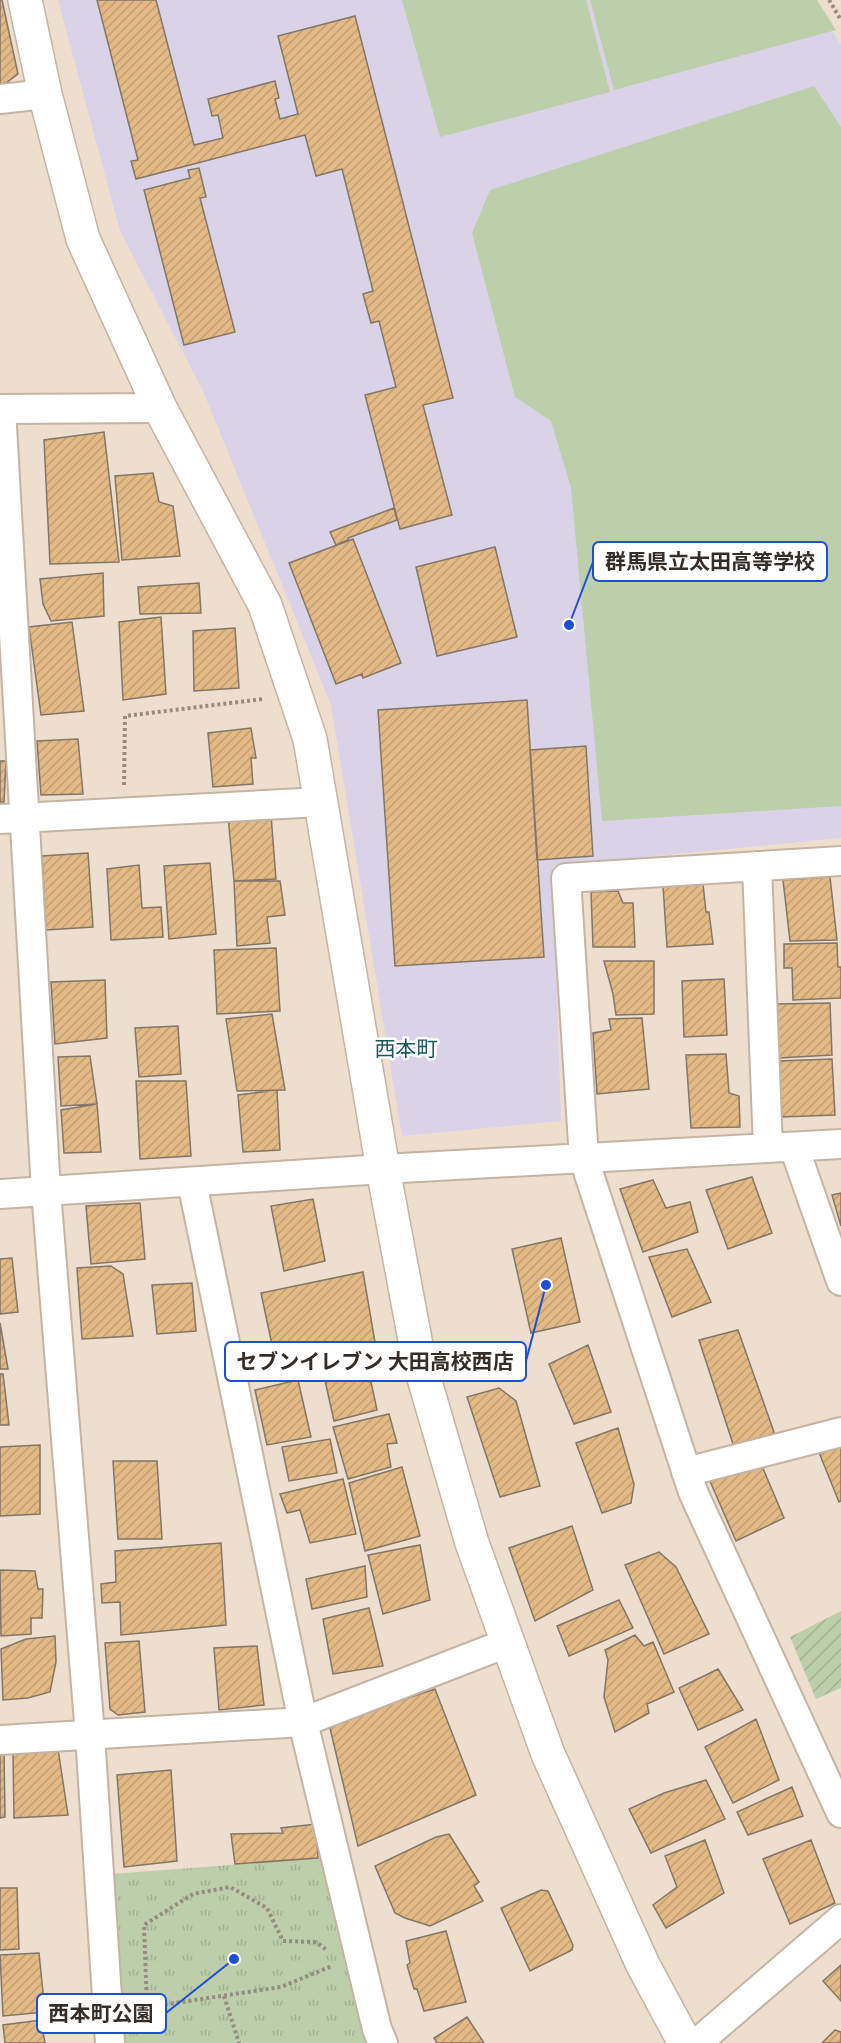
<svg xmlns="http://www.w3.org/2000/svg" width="841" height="2043" font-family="'Exo 2','Noto Sans JP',sans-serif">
<defs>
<pattern id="park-tufts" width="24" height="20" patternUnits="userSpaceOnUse" patternTransform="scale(1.5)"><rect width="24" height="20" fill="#bdceaa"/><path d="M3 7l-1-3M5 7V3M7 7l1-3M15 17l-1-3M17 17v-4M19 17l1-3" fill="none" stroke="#a3b192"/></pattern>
<pattern id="garden-furrows" width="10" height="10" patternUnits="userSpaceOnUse" patternTransform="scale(1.5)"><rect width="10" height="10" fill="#bdceaa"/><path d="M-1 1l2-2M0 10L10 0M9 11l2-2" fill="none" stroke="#a3b192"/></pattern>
<pattern id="building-hatch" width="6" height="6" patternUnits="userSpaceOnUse" patternTransform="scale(1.5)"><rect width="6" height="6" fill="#e3b986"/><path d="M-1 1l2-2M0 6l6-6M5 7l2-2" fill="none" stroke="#c39f74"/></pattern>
</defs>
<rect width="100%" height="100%" fill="#eedece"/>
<path fill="#dad3e8" d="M 58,0 L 813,0 L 841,45 L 841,838 L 553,866 L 561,1121 L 402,1136 L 331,705 L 203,391 L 120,231 Z"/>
<path fill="#bdceaa" d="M 402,0 L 586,0 L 610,92 L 440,137 Z
M 590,0 L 817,0 L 836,30 L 614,90 Z
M 814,86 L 841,127 L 841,806 L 602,821 L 571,488 L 551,421 L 515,397 L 472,233 L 490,190 Z"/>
<path fill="url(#park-tufts)" d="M 335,1857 L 386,2043 L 110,2043 L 99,1875 Z"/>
<path fill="url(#garden-furrows)" d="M 841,1611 L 841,1688 L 816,1699 L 790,1637 Z"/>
<path fill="url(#building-hatch)" stroke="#837666" stroke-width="1.5" d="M 0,0 L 2,0 L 18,74 L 6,83 L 0,84 Z
M 97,0 L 156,0 L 194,145 L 223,138 L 218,115 L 212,116 L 208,99 L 275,81 L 279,98 L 275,99 L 280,119 L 298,114 L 278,36 L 355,16 L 453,398 L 423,405 L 452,515 L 400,529 L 365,395 L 396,387 L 379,321 L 371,323 L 363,294 L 373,291 L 342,169 L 316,176 L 305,135 L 136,179 L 131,161 L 138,160 Z
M 199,168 L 206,197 L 200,198 L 235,332 L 184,345 L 144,190 L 190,178 L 188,170 Z
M 104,432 L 119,562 L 50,564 L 44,440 Z
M 153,473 L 159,502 L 173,506 L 180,556 L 122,560 L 115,476 Z
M 394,508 L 397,520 L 348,538 L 348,540 L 336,545 L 330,532 Z
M 353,539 L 401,663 L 363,678 L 362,674 L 336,684 L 289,563 Z
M 495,547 L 517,637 L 437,656 L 416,567 Z
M 103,573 L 104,616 L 51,621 L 43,604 L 40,579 Z
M 199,583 L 201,613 L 140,614 L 138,587 Z
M 161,617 L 166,694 L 123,700 L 119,622 Z
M 72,622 L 84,711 L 41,715 L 29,627 Z
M 235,628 L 239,688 L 194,691 L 193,631 Z
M 527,700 L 544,957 L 395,966 L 378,710 Z
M 251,728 L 256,758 L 251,758 L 253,784 L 213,787 L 208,733 Z
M 78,739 L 83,794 L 41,795 L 37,741 Z
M 586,746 L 593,856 L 537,860 L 530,750 Z
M 0,761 L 6,761 L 4,802 L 0,802 Z
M 271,815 L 276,879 L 234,881 L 228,816 Z
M 88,853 L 93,927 L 46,930 L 42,856 Z
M 210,863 L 216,934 L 169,939 L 164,866 Z
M 139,865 L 142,908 L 161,907 L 163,937 L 111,940 L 107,869 Z
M 830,877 L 837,940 L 790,941 L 783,880 Z
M 234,881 L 280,881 L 285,915 L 267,917 L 270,943 L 237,946 Z
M 703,884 L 706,912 L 709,912 L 713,944 L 667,947 L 663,886 Z
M 618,891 L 623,903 L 633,903 L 635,947 L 593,947 L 591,892 Z
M 837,943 L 838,967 L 841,967 L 841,998 L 793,1000 L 792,968 L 784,968 L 784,944 Z
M 276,948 L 280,1011 L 217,1014 L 214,950 Z
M 604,961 L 654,961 L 654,1014 L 616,1015 L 613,994 Z
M 724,979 L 727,1035 L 684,1037 L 682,981 Z
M 105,980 L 107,1038 L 55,1044 L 51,982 Z
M 830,1003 L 832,1055 L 779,1058 L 776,1004 Z
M 272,1014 L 285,1090 L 237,1091 L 226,1019 Z
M 642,1018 L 649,1089 L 597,1094 L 593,1033 L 611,1030 L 609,1019 Z
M 178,1026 L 181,1074 L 139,1077 L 135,1028 Z
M 726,1054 L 729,1093 L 739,1096 L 740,1127 L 691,1128 L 686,1055 Z
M 90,1056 L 97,1104 L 61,1106 L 58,1057 Z
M 832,1059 L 835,1115 L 780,1117 L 778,1061 Z
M 136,1081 L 186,1081 L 191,1156 L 140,1159 Z
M 277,1090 L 280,1150 L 243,1152 L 238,1095 Z
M 97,1104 L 101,1152 L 64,1153 L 61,1110 Z
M 752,1177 L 772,1233 L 728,1249 L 706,1190 Z
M 653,1180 L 666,1208 L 690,1202 L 698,1232 L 643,1252 L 620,1189 Z
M 841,1193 L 841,1226 L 832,1195 Z
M 313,1199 L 325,1261 L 284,1271 L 271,1206 Z
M 140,1203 L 145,1259 L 91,1264 L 86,1206 Z
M 561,1238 L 580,1322 L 531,1333 L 512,1249 Z
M 687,1249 L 711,1302 L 672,1317 L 649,1257 Z
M 12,1258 L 18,1312 L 0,1314 L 0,1259 Z
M 111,1266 L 123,1274 L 133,1336 L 82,1339 L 77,1268 Z
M 363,1272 L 376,1348 L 277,1368 L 261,1293 Z
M 192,1283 L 196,1331 L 157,1334 L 152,1285 Z
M 0,1323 L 8,1369 L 0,1369 Z
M 738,1330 L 775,1435 L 734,1447 L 699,1340 Z
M 588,1345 L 611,1412 L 574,1424 L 549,1364 Z
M 360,1367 L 365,1381 L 371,1382 L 377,1410 L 334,1421 L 324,1376 Z
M 0,1374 L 3,1374 L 9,1425 L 0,1425 Z
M 298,1380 L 311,1437 L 267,1445 L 255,1390 Z
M 499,1388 L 516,1401 L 540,1486 L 500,1497 L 467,1397 Z
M 389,1414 L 397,1443 L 387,1444 L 391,1467 L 348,1479 L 333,1427 Z
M 618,1428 L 634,1484 L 631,1503 L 602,1513 L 576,1443 Z
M 330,1439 L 337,1473 L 289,1481 L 282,1447 Z
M 841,1442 L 841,1501 L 839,1502 L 818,1450 Z
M 40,1445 L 40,1514 L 0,1516 L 0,1447 Z
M 759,1459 L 784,1518 L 736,1541 L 709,1479 Z
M 113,1461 L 157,1461 L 162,1539 L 118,1539 Z
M 402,1467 L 420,1536 L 365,1551 L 349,1483 Z
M 343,1479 L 356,1534 L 310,1543 L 300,1510 L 287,1513 L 280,1494 Z
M 572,1526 L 593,1590 L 535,1621 L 509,1548 Z
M 221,1543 L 226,1625 L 121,1635 L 120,1602 L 102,1603 L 101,1584 L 116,1582 L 115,1551 Z
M 420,1545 L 430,1600 L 383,1614 L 368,1555 Z
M 659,1552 L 676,1567 L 709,1634 L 664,1654 L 625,1565 Z
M 365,1566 L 367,1597 L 312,1609 L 306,1579 Z
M 0,1570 L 35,1571 L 38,1589 L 43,1589 L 42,1618 L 31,1618 L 31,1634 L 1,1636 Z
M 619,1600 L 633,1628 L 569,1656 L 557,1626 Z
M 369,1608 L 383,1666 L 333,1674 L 323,1619 Z
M 635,1635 L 644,1646 L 653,1642 L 674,1692 L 647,1704 L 649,1713 L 615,1732 L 604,1697 L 608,1660 L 605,1650 Z
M 55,1636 L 56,1662 L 50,1692 L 28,1698 L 3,1700 L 1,1649 L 26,1639 Z
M 139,1641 L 145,1712 L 118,1715 L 110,1709 L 105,1643 Z
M 257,1646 L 264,1705 L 219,1710 L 214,1648 Z
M 718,1669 L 743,1710 L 698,1730 L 679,1688 Z
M 435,1689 L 476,1795 L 358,1846 L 329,1724 Z
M 756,1719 L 779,1780 L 733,1803 L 705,1747 Z
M 58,1749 L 68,1815 L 14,1818 L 13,1754 Z
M 0,1753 L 4,1753 L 5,1817 L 0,1818 Z
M 171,1770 L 177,1861 L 124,1867 L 117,1775 Z
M 706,1780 L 725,1819 L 651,1853 L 629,1809 L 664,1793 Z
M 792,1787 L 803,1816 L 748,1835 L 737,1812 Z
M 316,1824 L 318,1858 L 235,1864 L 231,1834 L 283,1833 L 281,1828 Z
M 449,1834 L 479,1882 L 474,1886 L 483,1901 L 430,1926 L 405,1918 L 395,1913 L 375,1866 L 436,1837 Z
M 705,1840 L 724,1893 L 666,1928 L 653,1905 L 677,1887 L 665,1856 Z
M 811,1840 L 835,1903 L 790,1924 L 763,1859 Z
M 0,1888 L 17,1888 L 19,1949 L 0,1950 Z
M 541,1890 L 548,1891 L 573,1945 L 572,1950 L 530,1971 L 501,1908 Z
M 446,1931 L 466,2002 L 424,2011 L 417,1989 L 414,1989 L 407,1965 L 410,1963 L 406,1941 Z
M 39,1953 L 45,2012 L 3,2016 L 0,1955 Z
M 841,1965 L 841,2001 L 823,1981 Z
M 467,2017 L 484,2043 L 437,2043 L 434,2038 Z
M 41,2020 L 45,2043 L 5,2043 L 3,2025 Z
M 835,2030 L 841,2032 L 841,2043 L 822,2043 Z"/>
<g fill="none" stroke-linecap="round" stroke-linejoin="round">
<g stroke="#c4b4a4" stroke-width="32">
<path id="street" d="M 0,99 L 45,94
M 0,409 L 160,408
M 1,409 L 46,1191 L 90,1735 L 110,2043
M 0,819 L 321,802
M 841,861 L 566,878 L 584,1159 L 693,1492 L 841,1813
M 757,866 L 768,1148
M 794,1147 L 841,1281
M 192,1182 L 303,1722 L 377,2029 L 383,2043
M 0,1194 L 383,1169 L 841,1144
M 686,1472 L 841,1432
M 0,1740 L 303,1722 L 507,1643
M 697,2043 L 841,1919"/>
</g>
<g stroke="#c4b4a4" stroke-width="36">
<path id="secondary" d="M 25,0 L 45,94 L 83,239 L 160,408 L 265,605 L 310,739 L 383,1169 L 419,1361 L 472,1543 L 548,1754 L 643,1965 L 685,2043"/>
</g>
<path stroke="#968b7f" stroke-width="4" stroke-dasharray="3 3" stroke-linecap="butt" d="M 829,0 L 841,20
M 124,785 L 125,716 L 263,699
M 224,1996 L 239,2043
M 147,2008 L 144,1925 L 193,1894 L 230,1887 L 267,1908 L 283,1941 L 316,1942 L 328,1951
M 135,2009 L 281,1987 L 332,1966"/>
<use href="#street" stroke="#fff" stroke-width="28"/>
<use href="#secondary" stroke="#fff" stroke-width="33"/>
</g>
<g text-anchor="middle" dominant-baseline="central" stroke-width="5" stroke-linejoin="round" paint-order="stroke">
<g font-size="21" fill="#1c565f" stroke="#fff">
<text x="406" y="1047">西本町</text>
</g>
</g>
<path fill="none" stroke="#1d4ed8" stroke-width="2" d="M569 625L593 562M546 1285L526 1361M234 1959L166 2013"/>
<g fill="#1d4ed8" stroke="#fff" stroke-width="2">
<circle cx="569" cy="625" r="6"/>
<circle cx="546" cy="1285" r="6"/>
<circle cx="234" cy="1959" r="6"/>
</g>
<g fill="#fff" stroke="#1d4ed8" stroke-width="2">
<rect x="593" y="542" width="234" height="39" rx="6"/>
<rect x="225" y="1342" width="301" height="39" rx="6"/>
<rect x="37" y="1994" width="129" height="39" rx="6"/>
</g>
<g font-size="21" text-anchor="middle" font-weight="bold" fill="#352e28">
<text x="710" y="569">群馬県立太田高等学校</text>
<text x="375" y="1369">セブンイレブン 大田高校西店</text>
<text x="101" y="2021">西本町公園</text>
</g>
</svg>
